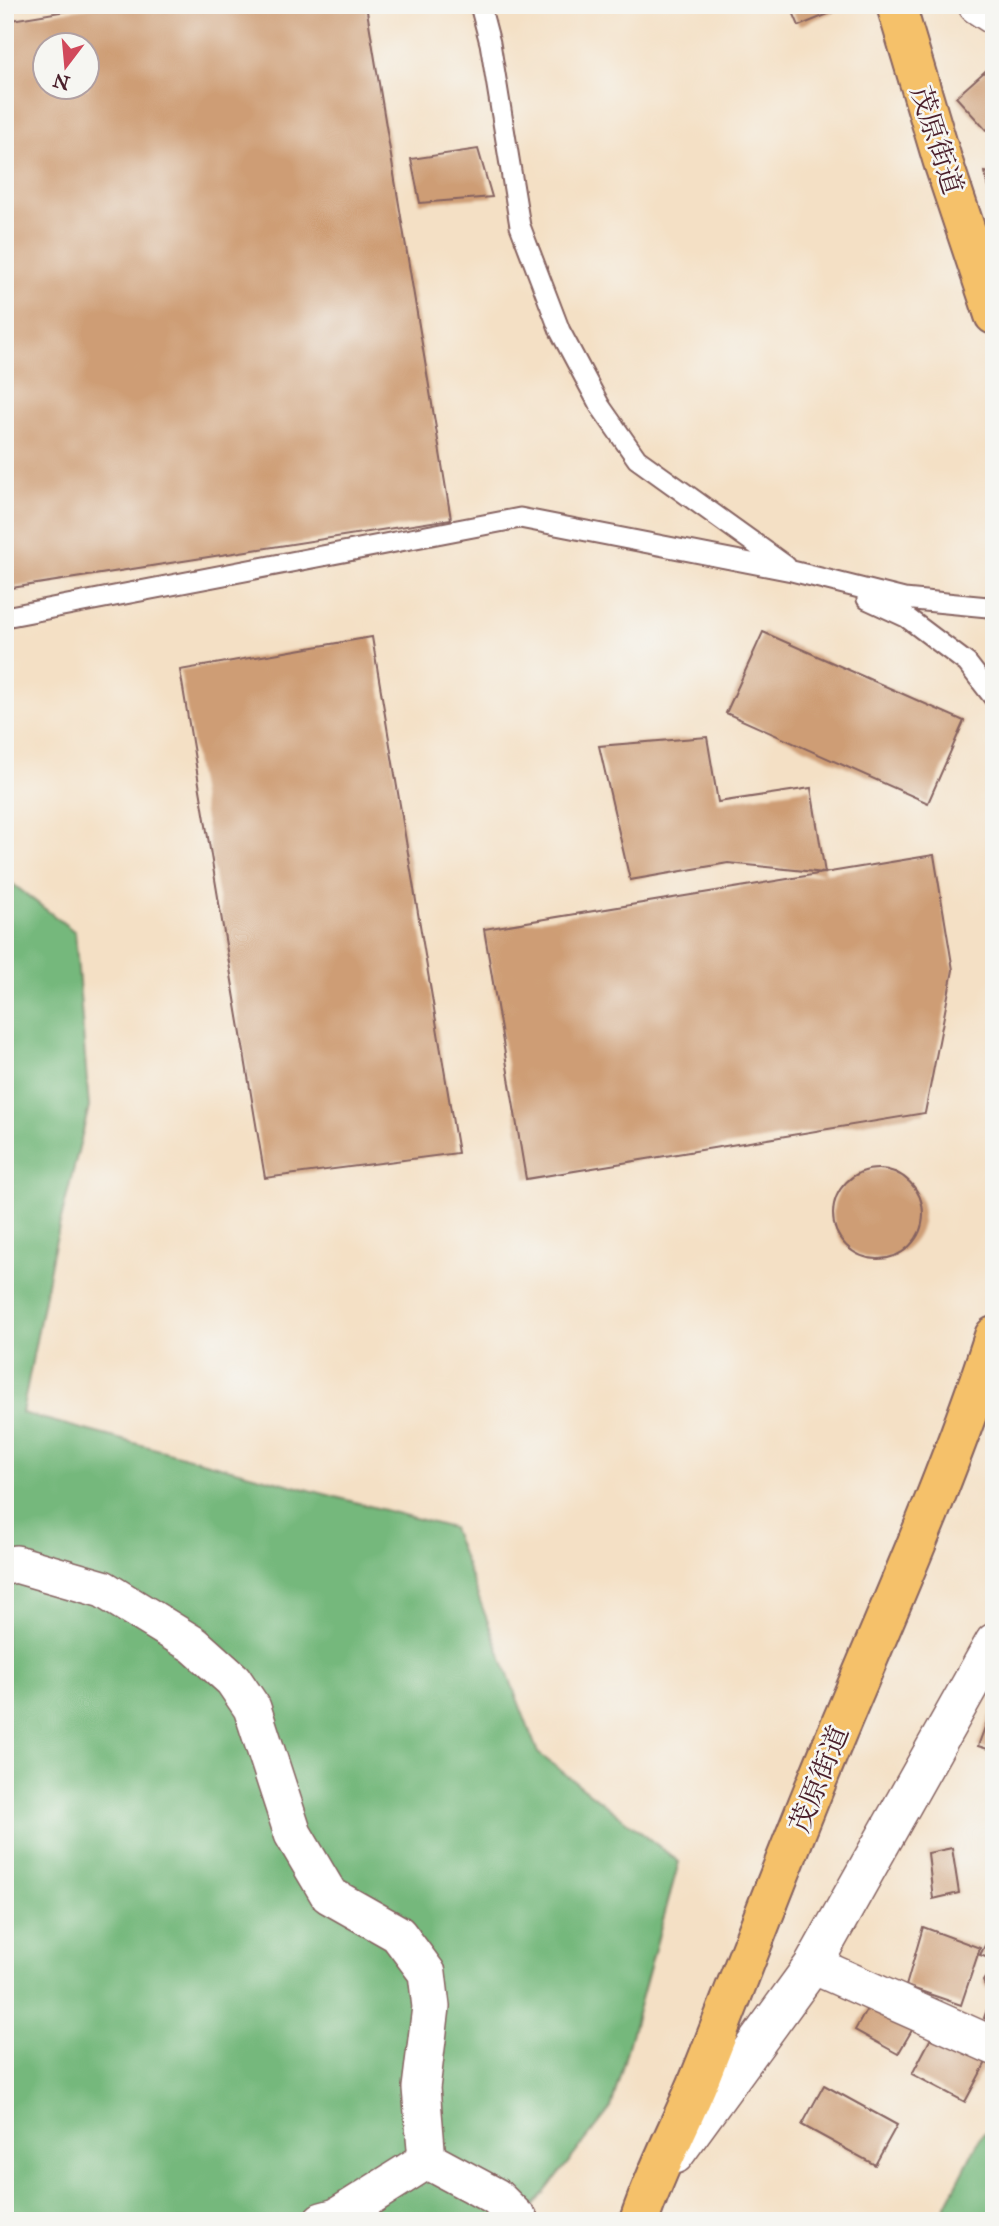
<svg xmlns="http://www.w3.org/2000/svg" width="999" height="2226" font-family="'IM FELL Great Primer','Noto Serif JP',serif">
<rect width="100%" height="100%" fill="#f6f6f2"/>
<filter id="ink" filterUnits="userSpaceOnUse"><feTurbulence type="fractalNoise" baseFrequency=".0143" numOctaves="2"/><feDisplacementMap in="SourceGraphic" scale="14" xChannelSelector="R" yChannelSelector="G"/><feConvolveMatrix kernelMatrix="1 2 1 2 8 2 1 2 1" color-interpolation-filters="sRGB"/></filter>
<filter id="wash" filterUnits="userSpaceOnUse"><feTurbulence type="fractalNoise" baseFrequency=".00686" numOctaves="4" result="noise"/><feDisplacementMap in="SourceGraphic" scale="28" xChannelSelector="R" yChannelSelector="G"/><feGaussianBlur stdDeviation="1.57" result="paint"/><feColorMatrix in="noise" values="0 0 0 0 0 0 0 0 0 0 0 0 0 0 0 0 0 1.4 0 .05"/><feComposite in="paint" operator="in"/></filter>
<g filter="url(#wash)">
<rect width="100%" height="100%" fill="#f4e0c5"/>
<path fill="#75b87b" stroke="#606c53" stroke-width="2" d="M 5,878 L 75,932 L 89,1107 L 53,1252 L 22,1413 L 452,1528 L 538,1753 L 679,1862 L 611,2108 L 522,2221 L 5,2221 Z
M 994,2121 L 994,2221 L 938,2221 L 980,2138 Z"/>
<g id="blocks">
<path fill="#ce9d75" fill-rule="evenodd" d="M 103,5 L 366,5 L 451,519 L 5,589 L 5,21 ZM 46,46 L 88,46 L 88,88 L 46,88 Z
M 790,5 L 850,5 L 799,26 Z
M 992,65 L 994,67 L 994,124 L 986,130 L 956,97 Z
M 478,149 L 492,197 L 420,203 L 411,159 Z
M 985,172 L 994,174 L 994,205 L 993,206 Z
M 763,632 L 964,721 L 928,803 L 726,713 Z
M 372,637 L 458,1153 L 265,1178 L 180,670 Z
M 707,737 L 718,802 L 811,788 L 825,873 L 728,863 L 630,880 L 599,746 Z
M 934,855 L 953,970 L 925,1113 L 526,1179 L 484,929 Z
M833 1214a45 45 0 1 1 90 0a45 45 0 1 1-90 0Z
M 991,1711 L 994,1712 L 994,1751 L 978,1746 Z
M 952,1848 L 959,1893 L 933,1899 L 928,1853 Z
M 923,1927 L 980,1948 L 961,2005 L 906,1986 Z
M 990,1936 L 994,1938 L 994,1960 L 980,1955 Z
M 994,1964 L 994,1993 L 988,1992 L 983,1981 Z
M 992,1995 L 994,1996 L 994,2023 L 984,2018 Z
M 872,2000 L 915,2025 L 898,2054 L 855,2030 Z
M 939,2023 L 992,2051 L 965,2102 L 912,2074 Z
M 824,2085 L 897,2125 L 875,2165 L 802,2125 Z"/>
</g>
</g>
<g filter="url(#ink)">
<use href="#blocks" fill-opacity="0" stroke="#866361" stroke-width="2"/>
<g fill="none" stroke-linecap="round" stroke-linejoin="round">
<g stroke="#866361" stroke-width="23">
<path id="service" d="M 480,5 L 490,43 L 520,226 L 560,331 L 600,406 L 637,459 L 786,566
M 867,599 L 906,617 L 967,663 L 994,698
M 5,617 L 520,518 L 792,571 L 904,599 L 988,607 L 994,606"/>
</g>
<g stroke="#866361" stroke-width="40">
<path id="minor" d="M 977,5 L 994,16
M 5,1566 L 16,1564 L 103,1589 L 194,1645 L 233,1680 L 252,1708 L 293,1834 L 329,1895 L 398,1934 L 427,1973 L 431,2007 L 421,2088 L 427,2160
M 813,1965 L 994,2046
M 675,2155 L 813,1965 L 994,1642
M 427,2160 L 496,2197 L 520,2221
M 322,2221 L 337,2217 L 427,2160"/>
</g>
<g stroke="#866361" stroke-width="42">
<path id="primary" d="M 896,5 L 942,159 L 994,315
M 639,2221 C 656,2170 681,2124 701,2075 C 746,1962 789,1847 836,1735 C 891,1604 950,1472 994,1336"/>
</g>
<use href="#service" stroke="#fff" stroke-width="19"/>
<use href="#minor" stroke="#fff" stroke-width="37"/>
<use href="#primary" stroke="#f5c16b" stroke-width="38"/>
</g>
</g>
<g text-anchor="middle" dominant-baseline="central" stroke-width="5" stroke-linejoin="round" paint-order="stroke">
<g font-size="28" fill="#4a1f2b" stroke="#f6f6f2">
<text transform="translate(937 140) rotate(72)">茂原街道</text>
<text transform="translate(819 1779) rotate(-68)">茂原街道</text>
</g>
</g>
<rect width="999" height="2226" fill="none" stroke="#f6f6f2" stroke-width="28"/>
<g transform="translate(66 66) rotate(196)"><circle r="33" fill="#f6f6f2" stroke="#b1a0a2" stroke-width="2"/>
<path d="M0-5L12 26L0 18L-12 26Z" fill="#d1495b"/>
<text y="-10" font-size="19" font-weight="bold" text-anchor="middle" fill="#4a1f2b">N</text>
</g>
</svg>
